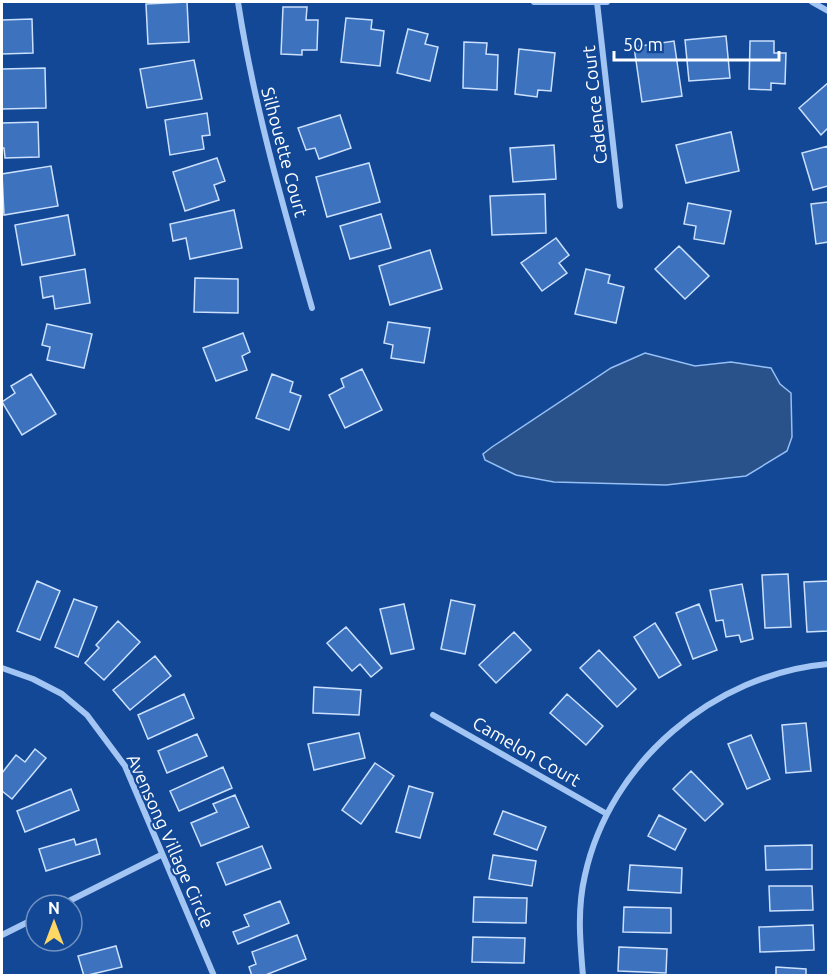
<svg xmlns="http://www.w3.org/2000/svg" width="830" height="977" font-family="Ubuntu,sans-serif">
<rect width="100%" height="100%" fill="#134896"/>
<path fill="#29518a" stroke="#95bff6" stroke-width="1.5" d="M 645,353 L 695,366 L 731,362 L 771,368 L 780,384 L 791,393 L 792,437 L 787,451 L 746,476 L 666,485 L 554,482 L 516,475 L 485,460 L 483,454 L 492,447 L 611,368 Z"/>
<path fill="#3c72be" stroke="#cbe0fd" stroke-width="1.5" d="M 187,2 L 189,42 L 148,44 L 146,4 Z
M 283,7 L 307,7 L 306,20 L 318,20 L 317,50 L 302,50 L 302,55 L 281,54 Z
M 346,18 L 372,20 L 371,29 L 384,31 L 380,66 L 341,62 Z
M 32,19 L 33,53 L 2,54 L 2,20 Z
M 408,29 L 428,34 L 425,44 L 438,47 L 430,81 L 397,73 Z
M 726,36 L 730,78 L 689,81 L 685,40 Z
M 674,41 L 682,96 L 642,102 L 634,47 Z
M 750,41 L 774,41 L 774,53 L 786,53 L 785,84 L 771,83 L 771,90 L 749,89 Z
M 464,42 L 487,43 L 486,54 L 498,55 L 497,90 L 463,88 Z
M 519,49 L 555,53 L 551,91 L 538,90 L 537,97 L 515,94 Z
M 194,60 L 202,99 L 147,108 L 140,69 Z
M 45,68 L 46,108 L 2,109 L 2,69 Z
M 828,83 L 828,128 L 821,135 L 799,108 Z
M 207,113 L 210,135 L 202,136 L 204,149 L 170,155 L 165,120 Z
M 340,115 L 351,148 L 319,159 L 315,148 L 306,150 L 298,128 Z
M 38,122 L 39,157 L 5,158 L 4,148 L 2,148 L 2,123 Z
M 731,132 L 739,171 L 686,183 L 676,145 Z
M 554,145 L 556,179 L 513,182 L 510,148 Z
M 828,146 L 828,186 L 813,190 L 802,153 Z
M 217,158 L 225,181 L 214,185 L 219,200 L 185,211 L 173,172 Z
M 369,163 L 380,202 L 327,217 L 316,177 Z
M 51,166 L 58,206 L 4,215 L 2,174 Z
M 545,194 L 546,233 L 492,235 L 490,196 Z
M 828,202 L 828,242 L 816,244 L 811,204 Z
M 688,203 L 731,211 L 724,244 L 694,239 L 696,226 L 684,224 Z
M 234,210 L 242,248 L 190,259 L 186,238 L 173,241 L 170,224 Z
M 381,214 L 391,248 L 350,259 L 340,226 Z
M 68,215 L 75,255 L 22,265 L 15,225 Z
M 556,238 L 569,255 L 559,263 L 567,273 L 542,291 L 521,263 Z
M 679,246 L 709,276 L 685,299 L 655,269 Z
M 430,250 L 442,289 L 390,305 L 379,266 Z
M 85,269 L 90,303 L 55,309 L 53,296 L 43,298 L 40,277 Z
M 586,269 L 610,275 L 608,283 L 624,287 L 616,323 L 575,314 Z
M 195,278 L 238,279 L 238,313 L 194,312 Z
M 388,322 L 430,328 L 424,363 L 391,358 L 393,345 L 384,343 Z
M 47,324 L 92,334 L 84,368 L 47,360 L 50,347 L 42,345 Z
M 243,333 L 250,352 L 242,356 L 247,370 L 216,381 L 203,348 Z
M 362,369 L 382,410 L 345,428 L 329,395 L 344,387 L 341,379 Z
M 31,374 L 56,414 L 22,435 L 2,402 L 15,393 L 11,386 Z
M 272,374 L 293,382 L 290,392 L 301,396 L 289,430 L 256,418 Z
M 788,574 L 791,627 L 765,628 L 762,575 Z
M 37,581 L 60,591 L 40,640 L 17,631 Z
M 828,581 L 828,631 L 807,632 L 804,582 Z
M 742,584 L 753,639 L 741,642 L 739,635 L 726,637 L 723,620 L 716,621 L 710,590 Z
M 74,599 L 97,607 L 78,657 L 55,647 Z
M 451,600 L 475,605 L 465,654 L 441,649 Z
M 404,604 L 414,649 L 391,654 L 380,609 Z
M 699,604 L 717,650 L 693,659 L 676,613 Z
M 118,621 L 140,642 L 104,680 L 85,663 L 99,648 L 96,645 Z
M 655,623 L 681,665 L 659,678 L 634,637 Z
M 346,627 L 382,668 L 371,677 L 360,664 L 352,671 L 327,643 Z
M 514,632 L 531,650 L 496,683 L 479,665 Z
M 599,650 L 636,689 L 617,707 L 580,668 Z
M 155,656 L 171,676 L 130,710 L 113,690 Z
M 314,687 L 361,690 L 359,715 L 313,713 Z
M 184,694 L 194,718 L 148,739 L 138,715 Z
M 567,694 L 603,726 L 586,745 L 550,713 Z
M 806,723 L 811,771 L 786,773 L 782,725 Z
M 359,733 L 365,758 L 314,770 L 308,744 Z
M 197,734 L 207,756 L 167,773 L 158,751 Z
M 751,735 L 770,779 L 747,789 L 728,744 Z
M 35,749 L 46,758 L 12,799 L 2,791 L 2,773 L 16,755 L 25,762 Z
M 375,763 L 394,776 L 361,824 L 342,810 Z
M 223,767 L 232,788 L 179,811 L 170,791 Z
M 691,771 L 723,804 L 705,821 L 673,789 Z
M 409,786 L 433,793 L 420,838 L 396,832 Z
M 71,789 L 79,810 L 25,832 L 17,811 Z
M 235,795 L 249,827 L 201,846 L 191,823 L 217,812 L 213,804 Z
M 503,811 L 546,827 L 537,850 L 494,834 Z
M 659,815 L 686,829 L 675,850 L 648,836 Z
M 74,839 L 76,845 L 96,839 L 100,854 L 46,871 L 39,849 Z
M 812,845 L 812,869 L 766,870 L 765,846 Z
M 262,846 L 271,868 L 226,885 L 217,863 Z
M 493,855 L 536,861 L 532,886 L 489,879 Z
M 630,865 L 682,868 L 681,893 L 628,890 Z
M 769,886 L 812,886 L 813,910 L 770,911 Z
M 474,897 L 527,898 L 526,923 L 473,922 Z
M 280,901 L 289,923 L 238,944 L 233,932 L 249,926 L 244,915 Z
M 624,907 L 671,908 L 671,933 L 623,932 Z
M 813,925 L 814,950 L 760,952 L 759,927 Z
M 297,935 L 306,959 L 263,976 L 252,976 L 249,967 L 256,964 L 252,952 Z
M 473,937 L 525,938 L 524,963 L 472,962 Z
M 116,946 L 122,967 L 84,976 L 78,956 Z
M 619,947 L 667,949 L 666,973 L 618,971 Z
M 776,967 L 806,969 L 806,976 L 776,976 Z"/>
<g fill="none" stroke-linecap="round" stroke-linejoin="round">
<path stroke="#a3c5f3" stroke-width="6" d="M 238,2 C 254,106 283,206 312,308
M 534,2 L 607,2
M 597,2 L 620,206
M 812,2 L 828,11
M 2,668 L 33,679 L 62,694 L 87,715 L 125,766 L 214,976
M 433,715 L 607,814
M 61,905 L 161,855
M 2,935 L 36,918
M 583,976 C 580,941 577,909 585,875 C 610,762 714,674 828,664"/>
</g>
<g text-anchor="middle" dominant-baseline="central" stroke-width="4.5" stroke-linejoin="round" paint-order="stroke">
<g font-size="18" fill="#fff" stroke="#134896">
<text transform="translate(594 105) rotate(-96)">Cadence Court</text>
<text transform="translate(285 152) rotate(75)">Silhouette Court</text>
<text transform="translate(527 751) rotate(30)">Camelon Court</text>
<text transform="translate(171 841) rotate(66)">Avensong Village Circle</text>
</g>
</g>
<rect width="830" height="977" fill="none" stroke="#ffffff" stroke-width="6"/>
<g transform="translate(54 923)"><circle r="28" fill="#134896" stroke="#7191c0" stroke-width="1.5"/>
<path d="M0-4.5L10 22L0 15L-10 22Z" fill="#ffd764"/>
<text y="-9" font-size="16" font-weight="bold" text-anchor="middle" fill="#ffffff">N</text>
</g>
<path d="M614 51v9h165v-9" fill="none" stroke="#ffffff" stroke-width="3"/>
<text x="623" y="51" font-size="18" fill="#ffffff" stroke="#134896" stroke-width="4.5" paint-order="stroke">50 m</text>
</svg>
